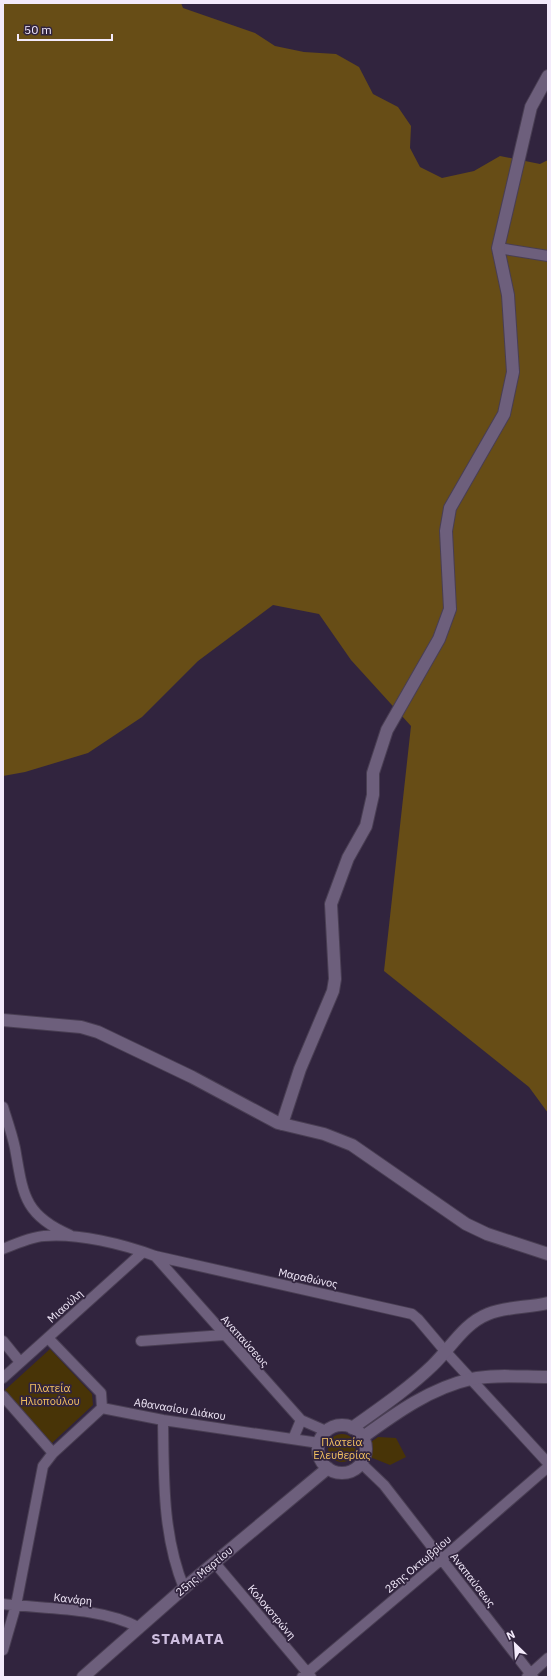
<svg xmlns="http://www.w3.org/2000/svg" width="551" height="1680" font-family="'IBM Plex Sans',sans-serif">
<rect width="100%" height="100%" fill="#31243e"/>
<path fill="#483407" d="M 50,1349 L 92,1394 L 93,1405 L 52,1443 L 5,1390 Z
M328 1448a14 14 0 1 1 28 0a14 14 0 1 1-28 0Z
M 378,1437 L 396,1438 L 406,1457 L 390,1465 L 370,1457 L 371,1442 Z"/>
<path fill="#674d16" d="M 3,3 L 181,3 L 183,8 L 255,33 L 275,46 L 304,52 L 336,54 L 359,67 L 373,94 L 398,107 L 411,126 L 410,148 L 420,167 L 442,178 L 474,171 L 500,156 L 540,164 L 548,160 L 548,1113 L 529,1087 L 384,971 L 411,726 L 351,660 L 319,614 L 273,605 L 198,661 L 142,717 L 88,753 L 25,772 L 3,776 Z"/>
<g fill="none" stroke-linecap="round" stroke-linejoin="round">
<g stroke="#493e53" stroke-width="12">
<path id="street" d="M 498,248 L 548,256
M 3,1107 C 7,1120 12,1134 15,1148 C 23,1193 23,1215 70,1235
M 3,1249 C 15,1244 31,1237 44,1236 C 78,1233 123,1244 155,1256 L 412,1314 L 418,1319 L 445,1351 L 548,1463
M 155,1256 L 301,1420 L 326,1431
M 48,1338 L 101,1393 L 102,1408
M 3,1341 L 20,1362
M 141,1341 L 224,1335
M 3,1378 L 143,1252
M 3,1396 L 53,1453
M 102,1408 L 163,1420 L 319,1443
M 163,1420 C 164,1477 162,1534 184,1588
M 293,1439 L 301,1420
M 361,1463 L 384,1485 L 533,1677
M 214,1562 L 311,1677
M 3,1604 C 46,1609 99,1607 138,1627
M 3,1650 L 16,1605 L 43,1466 L 53,1453 L 102,1408
M 302,1677 L 442,1559 L 548,1467
M 527,1677 L 548,1658"/>
</g>
<g stroke="#493e53" stroke-width="14">
<path id="secondary" d="M 3,1020 L 81,1027 L 98,1032 L 192,1077 L 278,1123 L 324,1134 L 352,1145 L 466,1224 L 487,1234 L 548,1254
M 282,1124 L 300,1069 L 333,991 L 335,979 L 331,904 L 348,858 L 366,826 L 373,795 L 373,773 L 387,730 L 439,639 L 450,609 L 446,531 L 450,508 L 504,414 L 513,372 L 508,295 L 498,248 L 531,107 L 548,76
M318 1449a24 24 0 1 1 48 0a24 24 0 1 1-48 0Z
M 352,1428 C 380,1408 408,1389 432,1366 C 451,1348 463,1324 488,1314 C 507,1306 528,1308 548,1303
M 363,1437 C 396,1413 431,1388 471,1379 C 495,1374 523,1377 548,1377
M 83,1677 L 184,1588 L 328,1468"/>
</g>
<use href="#street" stroke="#6d5f7c" stroke-width="10"/>
<use href="#secondary" stroke="#6d5f7c" stroke-width="12"/>
</g>
<g text-anchor="middle" dominant-baseline="central" stroke-width="3.5" stroke-linejoin="round" paint-order="stroke">
<g font-size="11" fill="#f3eafb" stroke="#31243e">
<text transform="translate(308 1278) rotate(12)">Μαραθώνος</text>
<text transform="translate(65 1306) rotate(-42)">Μιαούλη</text>
<text transform="translate(245 1341) rotate(48)">Αναπαύσεως</text>
<text transform="translate(180 1409) rotate(9)">Αθανασίου Διάκου</text>
<text transform="translate(418 1564) rotate(-40)">28ης Οκτωβρίου</text>
<text transform="translate(204 1571) rotate(-40)">25ης Μαρτίου</text>
<text transform="translate(473 1580) rotate(52)">Αναπαύσεως</text>
<text transform="translate(73 1599) rotate(6)">Κανάρη</text>
<text transform="translate(272 1612) rotate(50)">Κολοκοτρώνη</text>
</g>
<g font-size="11" fill="#f4c160" stroke="#31243e">
<text x="50" y="1388">Πλατεία<tspan x="50" dy="13">Ηλιοπούλου</tspan></text>
<text x="342" y="1442">Πλατεία<tspan x="342" dy="13">Ελευθερίας</tspan></text>
</g>
<g font-size="15" font-weight="bold" letter-spacing="1" fill="#cfbfe0" stroke="#31243e">
<text x="188" y="1638">STAMATA</text>
</g>
</g>
<rect width="551" height="1680" fill="none" stroke="#f3eafb" stroke-width="8"/>
<g transform="translate(515 1644) rotate(335)" stroke="#31243e" stroke-width="3" paint-order="stroke">
<path d="M0-3L7 15L0 10L-7 15Z" fill="#f3eafb"/>
<text y="-6" font-size="11" font-weight="bold" text-anchor="middle" fill="#f3eafb">N</text>
</g>
<path d="M18 34v6h94v-6" fill="none" stroke="#f3eafb" stroke-width="2"/>
<text x="24" y="34" font-size="12" fill="#f3eafb" stroke="#31243e" stroke-width="3" paint-order="stroke">50 m</text>
</svg>
